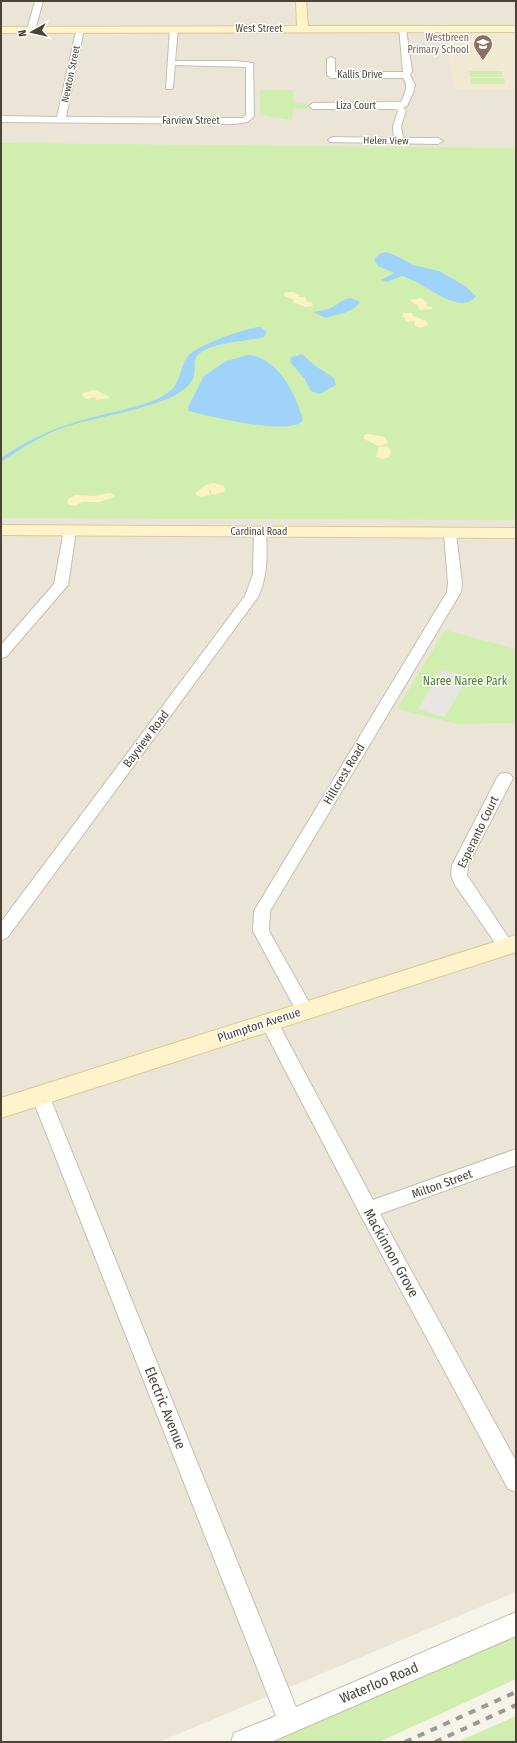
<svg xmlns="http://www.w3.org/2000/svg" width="517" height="1743" font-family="'Fira Sans Condensed',sans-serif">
<rect width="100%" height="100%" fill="#f6f3e9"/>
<path fill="#ebe5d7" d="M 1,1 L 516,1 L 516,1592 L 159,1742 L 1,1742 Z"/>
<path fill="#f1e9d2" d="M 443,33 L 516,33 L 516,89 L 455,89 Z"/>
<path fill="#d0eeae" d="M 469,71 L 502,71 L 503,77 L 470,77 Z
M 470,78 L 504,78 L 505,84 L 472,84 Z
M 260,90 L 293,90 L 294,103 L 308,104 L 308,109 L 293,108 L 292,120 L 260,115 Z
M 1,143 L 516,148 L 516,520 L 1,518 Z
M 445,630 L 516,649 L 516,723 L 458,724 L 397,709 Z
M 516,1636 L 516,1679 L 390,1737 L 379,1742 L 273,1742 Z
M 516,1716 L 516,1742 L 457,1742 Z"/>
<path fill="#fdf2c2" d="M 287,292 L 293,292 L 300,295 L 298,297 L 305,297 L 307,302 L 312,302 L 313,306 L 305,307 L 293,302 L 294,300 L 284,296 L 284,293 Z
M 421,298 L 427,302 L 426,306 L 432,307 L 432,309 L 420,310 L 418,306 L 409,300 Z
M 404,313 L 412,313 L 413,316 L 426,321 L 428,324 C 425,328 417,329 414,324 L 415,321 L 406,322 L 405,318 L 401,316 Z
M 94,390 L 109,396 L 109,398 L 96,400 L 95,397 L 86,399 L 82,396 L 83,393 Z
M 368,434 L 385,437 L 388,443 L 379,446 L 364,439 L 364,435 Z
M 387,446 L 391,451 L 389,457 L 383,459 L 376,457 L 379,447 Z
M 214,483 L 224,486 L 225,491 L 214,495 L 210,493 L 212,490 L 209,490 L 210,495 L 202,497 L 196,495 L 196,492 L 206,485 Z
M 109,493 L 114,494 L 115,497 L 100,502 L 82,502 L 75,506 L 69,505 L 67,503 L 68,499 L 75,495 L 94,496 Z"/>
<path fill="#e7e5e1" d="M 441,670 L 465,675 L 467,679 L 445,717 L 418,709 Z"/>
<path fill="#a0d3f9" d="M 386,252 L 399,257 L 413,265 L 439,271 L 465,286 L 476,296 C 465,313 437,294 425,287 C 418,282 410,279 402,276 L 387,282 L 381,280 L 394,273 L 378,266 L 374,260 L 379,254 Z
M 351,298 L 360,302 C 353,313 337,314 326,318 L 313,312 C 320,311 327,310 333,307 C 340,303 342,299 351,298 Z
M 260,327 L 267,332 L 264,337 C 246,342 214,341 199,354 C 192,360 196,368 194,376 C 191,387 177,395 167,399 C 135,412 101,416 68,426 C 43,434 22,448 1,462 L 1,458 C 28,440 55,427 87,419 C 107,413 146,406 163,396 C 183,384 177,372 188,356 C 195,346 248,327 260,327 Z
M 302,354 L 314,365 L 334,378 L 336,385 L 319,394 L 311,391 L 304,378 L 290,362 L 291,357 Z
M 248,355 C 279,358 295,393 303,420 C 293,437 207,416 189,411 L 188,407 L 204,376 L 226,361 Z"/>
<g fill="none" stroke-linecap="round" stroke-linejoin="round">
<g stroke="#c6bead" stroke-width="2">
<path id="street" d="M 35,1 L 43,1 L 35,30 L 31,32 L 27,30 Z
M 77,27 L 84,29 L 66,117 L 234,118 L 243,118 L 246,115 L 246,67 L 175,65 L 173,87 L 172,89 L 166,89 L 170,29 L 174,27 L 178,29 L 175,61 L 236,61 L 253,63 L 254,116 L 248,122 L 234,124 L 1,122 L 1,116 L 57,117 Z
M 399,27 L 406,29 L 412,71 L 410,75 L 415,85 L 413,93 L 407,106 L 403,107 L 406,111 L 401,126 L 403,138 L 438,138 L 443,141 L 438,144 L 330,142 L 328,140 L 333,137 L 394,138 L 393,126 L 398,111 L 396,109 L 313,109 L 309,106 L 313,103 L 401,102 C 405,94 409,85 403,78 L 331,78 L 327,75 L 327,59 L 331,57 L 335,59 L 335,72 L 403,72 Z
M 70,527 L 76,531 L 68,585 L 6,657 L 1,658 L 1,645 L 54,584 L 64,531 Z
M 260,528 L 266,532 C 267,555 268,576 258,597 L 7,938 L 1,940 L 1,922 L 245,596 L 253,574 L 254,532 Z
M 450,529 L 456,533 L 462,583 L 461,592 L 270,911 L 269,931 L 314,1011 L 311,1016 L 305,1018 L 299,1016 L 253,931 L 254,911 L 447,592 L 448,583 L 444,533 Z
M 505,773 L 510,774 L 513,778 L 468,865 L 467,875 L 514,946 L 512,950 L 506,952 L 500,950 L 455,885 L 451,875 L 452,865 L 497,778 L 500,774 Z
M 269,1015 L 275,1017 L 373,1200 L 516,1149 L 516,1165 L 380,1214 L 516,1461 L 516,1492 L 508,1489 L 361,1216 L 260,1022 L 263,1017 Z
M 40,1088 L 46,1090 L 49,1095 L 296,1707 L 516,1612 L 516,1636 L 271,1742 L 231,1742 L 234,1733 L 276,1716 L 31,1095 L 34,1090 Z"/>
</g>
<g stroke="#dbc994" stroke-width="2">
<path id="secondary" d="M 296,1 L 306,1 L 308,26 L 516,26 L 516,32 L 1,33 L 1,27 L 297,26 Z
M 1,525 L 516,528 L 516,538 L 1,535 Z
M 516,935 L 516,952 L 1,1118 L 1,1098 Z"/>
</g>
<use href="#street" fill="#fff" fill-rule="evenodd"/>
<use href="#secondary" fill="#fff3cb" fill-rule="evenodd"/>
<path stroke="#999" stroke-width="4" stroke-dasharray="7 7" stroke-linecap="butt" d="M 405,1742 L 516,1692
M 435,1742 L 516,1705"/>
</g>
<defs>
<g id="school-pin" transform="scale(1)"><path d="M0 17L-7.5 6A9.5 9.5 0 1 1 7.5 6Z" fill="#8d6e63" stroke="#fff"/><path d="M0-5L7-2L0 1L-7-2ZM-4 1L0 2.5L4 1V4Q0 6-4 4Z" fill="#fff"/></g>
</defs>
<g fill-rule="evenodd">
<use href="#school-pin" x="483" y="44"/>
</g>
<g text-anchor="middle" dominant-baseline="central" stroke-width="3" stroke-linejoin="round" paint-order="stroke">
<g font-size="10" fill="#4b4436" stroke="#fff">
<text x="259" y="29">West Street</text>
<text transform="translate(71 74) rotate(-78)">Newton Street</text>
<text x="360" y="75">Kallis Drive</text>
<text x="356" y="106">Liza Court</text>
<text x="191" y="121">Farview Street</text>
<text transform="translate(386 141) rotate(1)">Helen View</text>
<text x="259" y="532">Cardinal Road</text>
</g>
<g font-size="10" fill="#785e54" stroke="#fff" text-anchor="end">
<text x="469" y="38">Westbreen<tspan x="469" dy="12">Primary School</tspan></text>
</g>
<g font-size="12" fill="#458522" stroke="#fff">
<text x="465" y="681">Naree Naree Park</text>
</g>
<g font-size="12" fill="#4b4436" stroke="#fff">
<text transform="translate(146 739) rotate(-53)">Bayview Road</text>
<text transform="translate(344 774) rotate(-59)">Hillcrest Road</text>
<text transform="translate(478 832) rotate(-64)">Esperanto Court</text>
<text transform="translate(259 1025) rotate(-18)">Plumpton Avenue</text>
<text transform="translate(442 1184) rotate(-20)">Milton Street</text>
</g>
<g font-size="14" fill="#4b4436" stroke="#fff">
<text transform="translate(391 1253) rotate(61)">Mackinnon Grove</text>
<text transform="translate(165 1408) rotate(68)">Electric Avenue</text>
<text transform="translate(379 1683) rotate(-23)">Waterloo Road</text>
</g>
</g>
<rect width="517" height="1743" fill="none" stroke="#4b4436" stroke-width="4"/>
<g transform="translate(32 32) rotate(262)" stroke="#ffffff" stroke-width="3" paint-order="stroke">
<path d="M0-3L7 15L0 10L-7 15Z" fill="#4b4436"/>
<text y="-6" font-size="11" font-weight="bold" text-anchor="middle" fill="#4b4436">N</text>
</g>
</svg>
